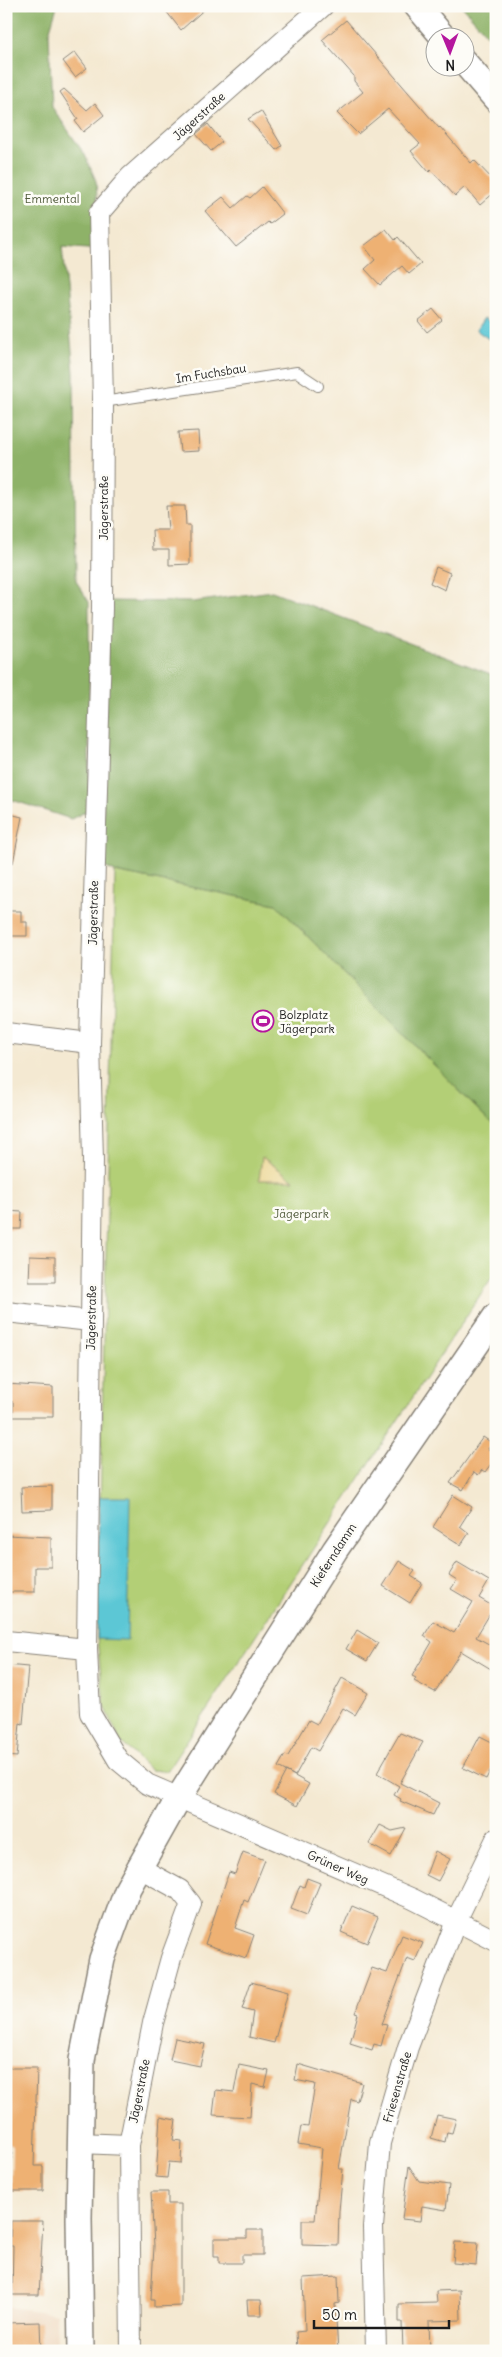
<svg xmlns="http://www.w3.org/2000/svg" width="502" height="2357" font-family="Delius,sans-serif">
<rect width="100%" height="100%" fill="#fdfcf7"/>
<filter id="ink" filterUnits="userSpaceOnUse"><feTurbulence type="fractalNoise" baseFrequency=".02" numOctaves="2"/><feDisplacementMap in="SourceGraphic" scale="10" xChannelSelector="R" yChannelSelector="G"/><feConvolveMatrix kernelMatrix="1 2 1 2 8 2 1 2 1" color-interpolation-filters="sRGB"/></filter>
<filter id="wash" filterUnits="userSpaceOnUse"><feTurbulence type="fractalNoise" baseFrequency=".0096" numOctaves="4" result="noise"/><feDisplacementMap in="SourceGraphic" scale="20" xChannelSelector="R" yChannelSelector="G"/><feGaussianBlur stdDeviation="1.12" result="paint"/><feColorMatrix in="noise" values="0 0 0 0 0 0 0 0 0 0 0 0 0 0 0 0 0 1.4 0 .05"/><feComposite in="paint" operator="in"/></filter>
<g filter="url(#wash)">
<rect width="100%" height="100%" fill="#f4e9d2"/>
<path fill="#eed6bb" d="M 6,2307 L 56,2313 L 57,2351 L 6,2351 Z"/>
<path fill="#b3cf76" stroke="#687649" d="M 115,872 L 276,904 L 496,1128 L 496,1271 L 167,1771 L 150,1770 L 120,1741 L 104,1704 L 97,1639 Z"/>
<path fill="#8eb267" stroke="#556742" d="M 6,6 L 57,6 L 49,33 L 52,107 L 85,155 L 96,181 L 100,250 L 62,247 L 74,372 L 76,581 L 89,602 L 89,810 L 71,819 L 6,798 Z
M 462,6 L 496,6 L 496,45 Z
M 272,591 L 496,676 L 496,1128 L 276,904 L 115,872 L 102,866 L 108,601 L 193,602 Z"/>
<path fill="#eeda9e" stroke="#857b5d" d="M 262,1157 L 294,1180 L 259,1180 Z"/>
<path fill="#5bc7d5" stroke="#3c7278" d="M 484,318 L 496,326 L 496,344 L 476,330 Z
M 99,1497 L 130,1497 L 127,1640 L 97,1639 Z"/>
<g id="blocks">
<path fill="#eeb173" d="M 162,6 L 208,6 L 181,30 Z
M 346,20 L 439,128 L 440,127 L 471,163 L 474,160 L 496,183 L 496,191 L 480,205 L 465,187 L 455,196 L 431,170 L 429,172 L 411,151 L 420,144 L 388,109 L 358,134 L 337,113 L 363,92 L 354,81 L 354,76 L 322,40 Z
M 75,52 L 87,68 L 75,77 L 63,61 Z
M 64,89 L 87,110 L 95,103 L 104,115 L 83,132 L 75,121 L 78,119 L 60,92 Z
M 261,111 L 282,146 L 276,150 L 248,119 Z
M 208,124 L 222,142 L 211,151 L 196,134 Z
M 262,187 L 283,214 L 270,224 L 268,222 L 236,247 L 205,211 L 223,197 L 233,208 L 247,196 L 250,198 Z
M 386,229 L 395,240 L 398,237 L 421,264 L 409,274 L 402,266 L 380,285 L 365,269 L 375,260 L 364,246 Z
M 433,309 L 442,320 L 427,332 L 418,321 Z
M 198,431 L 199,451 L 180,452 L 178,432 Z
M 166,506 L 185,506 L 186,525 L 190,525 L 190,564 L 169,565 L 169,550 L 153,550 L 152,530 L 168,530 Z
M 436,567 L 450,573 L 445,590 L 430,583 Z
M 6,813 L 22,817 L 13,863 L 6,862 Z
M 6,911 L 21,911 L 21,922 L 27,922 L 27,936 L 6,936 Z
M 6,1211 L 22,1212 L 21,1229 L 6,1229 Z
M 30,1256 L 55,1257 L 55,1282 L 29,1282 Z
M 6,1384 L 53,1387 L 53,1417 L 13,1417 L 13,1402 L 6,1401 Z
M 483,1437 L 492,1443 L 488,1449 L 496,1454 L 496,1457 L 485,1472 L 482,1470 L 478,1475 L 474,1472 L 463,1490 L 450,1483 Z
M 52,1486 L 52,1510 L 22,1511 L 21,1487 Z
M 453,1495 L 472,1507 L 460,1526 L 469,1533 L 461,1545 L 433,1527 Z
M 6,1535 L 51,1537 L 51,1567 L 35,1567 L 35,1592 L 6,1592 Z
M 399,1561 L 415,1571 L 411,1576 L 422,1583 L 410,1603 L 383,1586 Z
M 457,1562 L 489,1581 L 479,1598 L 494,1607 L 476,1637 L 496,1648 L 496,1672 L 461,1651 L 435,1692 L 414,1681 L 416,1678 L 412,1676 L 432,1642 L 424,1636 L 433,1621 L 454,1633 L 473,1602 L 451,1589 L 457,1580 L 449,1575 Z
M 357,1630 L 378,1643 L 367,1661 L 346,1649 Z
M 6,1665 L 28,1667 L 23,1724 L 20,1723 L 17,1757 L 6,1756 Z
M 342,1678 L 368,1693 L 355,1715 L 343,1708 L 318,1751 L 311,1747 L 295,1776 L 278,1767 L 285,1755 L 288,1756 L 309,1720 L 317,1724 Z
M 400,1733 L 423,1742 L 400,1783 L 439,1803 L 433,1815 L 400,1801 L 401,1799 L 394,1795 L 399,1786 L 377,1773 Z
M 480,1736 L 496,1744 L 496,1759 L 486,1779 L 463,1768 Z
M 286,1771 L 309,1784 L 297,1806 L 274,1794 Z
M 380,1825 L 392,1831 L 406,1828 L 391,1856 L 369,1844 Z
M 435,1851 L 450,1859 L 438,1881 L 426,1875 Z
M 243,1852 L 265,1860 L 248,1902 L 244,1900 L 235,1928 L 254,1935 L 246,1958 L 205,1944 L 229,1872 L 235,1874 Z
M 307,1878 L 320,1883 L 307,1915 L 291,1909 L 300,1885 L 304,1887 Z
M 352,1906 L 378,1917 L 367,1943 L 341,1932 Z
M 402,1935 L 423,1943 L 415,1961 L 407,1958 L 382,2024 L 387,2025 L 381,2046 L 374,2044 L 372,2050 L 350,2043 L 358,2014 L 355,2013 L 372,1968 L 387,1973 Z
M 251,1982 L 288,1992 L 274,2043 L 249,2037 L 253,2012 L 242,2009 Z
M 175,2038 L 205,2044 L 200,2066 L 170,2060 Z
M 298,2064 L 362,2083 L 357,2101 L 351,2099 L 339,2169 L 343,2169 L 339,2211 L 338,2246 L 302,2245 L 302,2220 L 315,2220 L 322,2148 L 298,2144 L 301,2126 L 308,2127 L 315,2084 L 295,2080 Z
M 239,2065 L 269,2071 L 265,2087 L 252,2084 L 250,2117 L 213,2115 L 216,2090 L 234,2092 Z
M 7,2068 L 37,2068 L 34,2166 L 43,2166 L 43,2191 L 11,2191 L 12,2145 L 6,2144 Z
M 437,2115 L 456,2119 L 452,2133 L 447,2132 L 445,2142 L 431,2138 Z
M 160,2117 L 176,2120 L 173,2140 L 182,2141 L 181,2163 L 169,2162 L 167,2178 L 156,2177 Z
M 409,2166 L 419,2181 L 449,2185 L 446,2210 L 422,2206 L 420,2221 L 402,2219 Z
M 151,2192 L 168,2192 L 168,2204 L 181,2204 L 181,2306 L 154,2307 L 154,2300 L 151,2300 L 154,2246 Z
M 11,2221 L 43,2221 L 39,2295 L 12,2295 L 13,2246 L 10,2246 Z
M 247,2230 L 263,2230 L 263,2255 L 242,2255 L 242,2263 L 219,2263 L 219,2256 L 214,2256 L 214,2238 L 247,2238 Z
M 455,2242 L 478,2243 L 476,2265 L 453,2263 Z
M 338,2276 L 339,2303 L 335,2304 L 338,2351 L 297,2351 L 296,2332 L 305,2331 L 303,2278 Z
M 460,2290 L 461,2320 L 429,2321 L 430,2351 L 403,2351 L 402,2322 L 399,2322 L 399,2304 L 437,2303 L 436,2291 Z
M 247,2300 L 261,2300 L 262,2315 L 248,2315 Z
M 40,2322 L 41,2351 L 6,2351 L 6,2323 Z"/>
</g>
</g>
<g filter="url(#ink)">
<use href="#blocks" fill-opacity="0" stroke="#888277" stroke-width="1"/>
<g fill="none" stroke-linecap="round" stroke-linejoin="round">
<g stroke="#888277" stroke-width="12">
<path id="service" d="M 103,402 L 297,372 L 318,386"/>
</g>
<g stroke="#888277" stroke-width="22">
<path id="minor" d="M 323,6 L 130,177 L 99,213 L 103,402 L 102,608 L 90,1043 L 93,1160 L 87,1649 L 90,1713 L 118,1760 L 147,1784 L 413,1899 L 496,1941
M 6,1033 L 90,1043
M 6,1312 L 91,1321
M 6,1641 L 87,1649
M 79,2143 L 129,2145
M 131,2351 L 129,2145 L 153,2023 L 171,1958 L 191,1904 L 180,1890 L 138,1867
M 376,2351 L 373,2227 L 380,2143 L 408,2047 L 456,1921 L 496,1839"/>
</g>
<g stroke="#888277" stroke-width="28">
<path id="tertiary" d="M 417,6 L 444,38
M 464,62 L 496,99
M 81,2351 L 79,2218 L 82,2060 L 102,1959 L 128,1888 L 178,1799 L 335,1550 L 496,1316"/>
</g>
<use href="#service" stroke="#fff" stroke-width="10"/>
<use href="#minor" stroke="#fff" stroke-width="20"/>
<use href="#tertiary" stroke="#fff" stroke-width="25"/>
</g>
</g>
<defs>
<g id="stadium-ring" transform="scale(1.125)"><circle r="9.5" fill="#fdfcf7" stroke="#b5179e" stroke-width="1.5"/><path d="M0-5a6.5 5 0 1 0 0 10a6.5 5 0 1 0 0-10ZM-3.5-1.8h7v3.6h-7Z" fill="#b5179e"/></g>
</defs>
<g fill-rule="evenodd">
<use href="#stadium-ring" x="263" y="1021"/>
</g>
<g text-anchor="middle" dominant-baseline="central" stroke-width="5" stroke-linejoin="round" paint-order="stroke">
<g font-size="12" fill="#1c1c1c" stroke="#fdfcf7">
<text transform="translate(199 116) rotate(-42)">Jägerstraße</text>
<text transform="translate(211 373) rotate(-9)">Im Fuchsbau</text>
<text transform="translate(103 508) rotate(-90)">Jägerstraße</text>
<text transform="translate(93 913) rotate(-89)">Jägerstraße</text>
<text transform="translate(91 1318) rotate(-89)">Jägerstraße</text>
<text transform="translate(333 1555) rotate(-57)">Kieferndamm</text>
<text transform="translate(338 1867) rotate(24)">Grüner Weg</text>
<text transform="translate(397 2087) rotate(-74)">Friesenstraße</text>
<text transform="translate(139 2091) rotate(-79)">Jägerstraße</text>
</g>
<g font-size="12" fill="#515b3c" stroke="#fdfcf7">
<text x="52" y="198">Emmental</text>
<text x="301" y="1213">Jägerpark</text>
</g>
<g font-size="12" fill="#1c1c1c" stroke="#fdfcf7" text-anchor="start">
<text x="279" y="1014">Bolzplatz<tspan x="279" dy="14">Jägerpark</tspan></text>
</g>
</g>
<rect width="502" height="2357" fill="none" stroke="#fdfcf7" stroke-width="25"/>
<g transform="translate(450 52) rotate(179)"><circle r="24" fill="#fdfcf7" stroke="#a3a29f"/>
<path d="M0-4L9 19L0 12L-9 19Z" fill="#b5179e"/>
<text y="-8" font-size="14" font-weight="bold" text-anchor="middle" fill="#1c1c1c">N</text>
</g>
<path d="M314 2320v8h135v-8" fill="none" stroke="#1c1c1c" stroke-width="2.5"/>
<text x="322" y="2320" font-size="15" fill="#1c1c1c" stroke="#fdfcf7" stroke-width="4" paint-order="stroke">50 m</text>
</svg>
